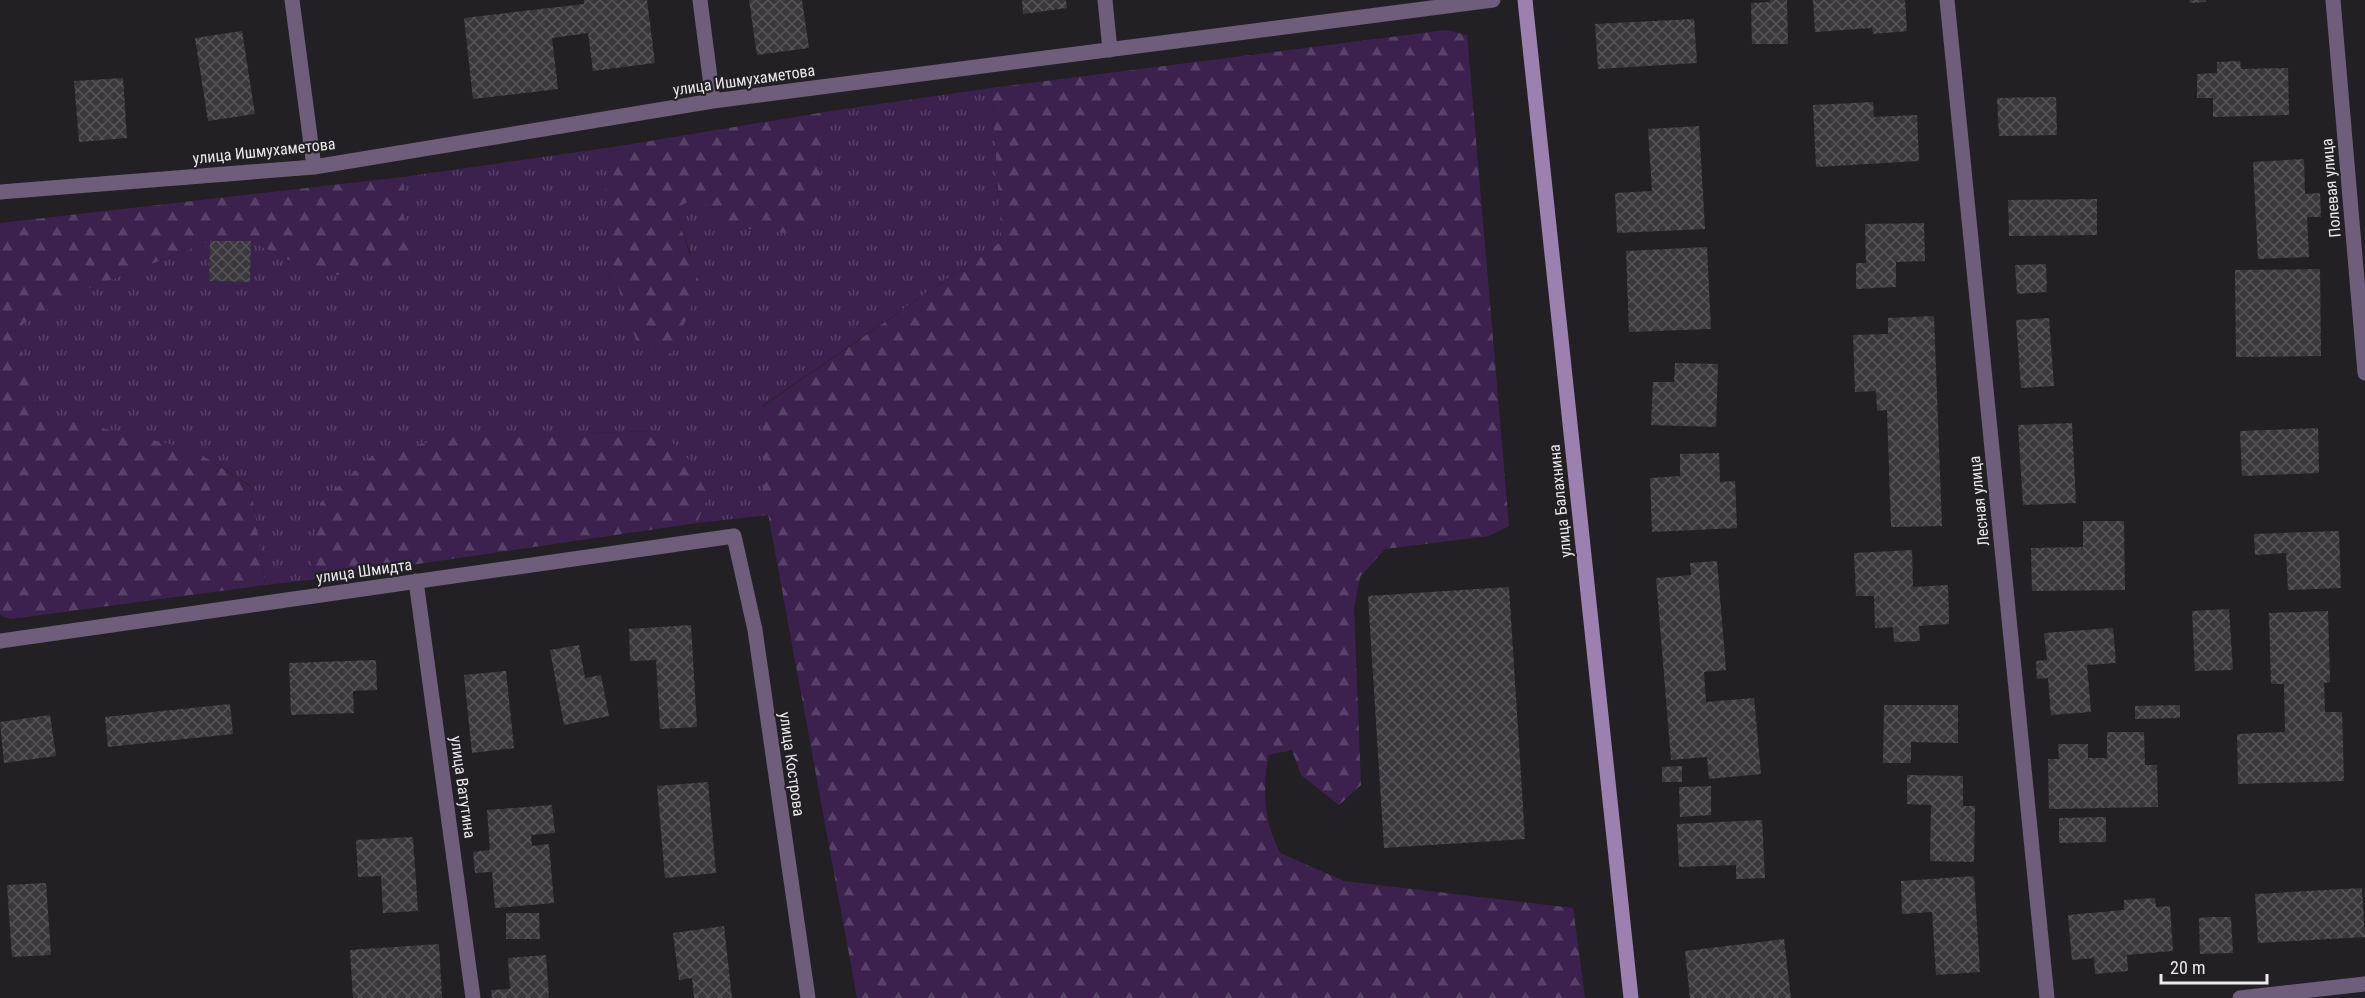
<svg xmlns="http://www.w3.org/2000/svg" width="2365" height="998" font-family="'Roboto Condensed',sans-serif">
<defs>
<pattern id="grass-tufts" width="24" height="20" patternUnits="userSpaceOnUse" patternTransform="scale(1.5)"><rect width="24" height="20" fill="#3c214f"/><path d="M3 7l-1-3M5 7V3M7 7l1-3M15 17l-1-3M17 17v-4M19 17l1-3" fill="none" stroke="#584168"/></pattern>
<pattern id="forest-firs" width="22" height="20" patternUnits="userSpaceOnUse" patternTransform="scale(1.5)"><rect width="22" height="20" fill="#3c214f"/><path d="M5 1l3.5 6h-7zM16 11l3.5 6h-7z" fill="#584168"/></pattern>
<pattern id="building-cross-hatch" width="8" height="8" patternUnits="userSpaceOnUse" patternTransform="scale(1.5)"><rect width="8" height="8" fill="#3a383c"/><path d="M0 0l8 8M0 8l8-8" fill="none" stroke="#575558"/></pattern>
</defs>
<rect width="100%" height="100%" fill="#222024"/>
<path fill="url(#grass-tufts)" d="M 991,88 L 1002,241 L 762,406 L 768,515 L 697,523 L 708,496 L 661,431 L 586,433 L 320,503 L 309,580 L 265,585 L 251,486 L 194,450 L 40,413 L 15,329 L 67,297 L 210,241 L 209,281 L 250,282 L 251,241 L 320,276 L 417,248 L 403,215 L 403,177 L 620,146 L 605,177 L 691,255 L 675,210 L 696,196 L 732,227 L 830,207 L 818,163 L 831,111 Z"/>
<path fill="url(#forest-firs)" d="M 1446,30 L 1467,35 L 1509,526 L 1489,536 L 1385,549 L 1360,577 L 1354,608 L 1361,785 L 1339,805 L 1301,775 L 1292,750 L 1268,755 C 1263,793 1263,819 1280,853 L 1344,881 L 1573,908 L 1585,998 L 857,998 L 764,492 L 762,407 L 1002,241 L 991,88 Z
M 831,111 L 818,163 L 830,207 L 795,234 L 732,227 L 696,196 L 675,210 L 700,285 L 672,354 L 637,343 L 610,264 L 605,177 L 620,146 Z
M 403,177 L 403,215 L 417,248 L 382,272 L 320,276 L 251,241 L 210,241 L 67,297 L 15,329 L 40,413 L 194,450 L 251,487 L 265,585 L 11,619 L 0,615 L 0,223 Z
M 661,431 L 692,463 L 708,496 L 697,523 L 309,580 L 320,503 L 372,456 L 472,432 L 586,433 Z"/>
<path fill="url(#building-cross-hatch)" d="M 584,0 L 647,0 L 655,63 L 593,71 L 588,33 L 552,38 L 558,89 L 473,99 L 464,18 L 584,4 Z
M 749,0 L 802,0 L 809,48 L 757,55 Z
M 1022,0 L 1066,0 L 1067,8 L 1023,14 Z
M 1770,0 L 1787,0 L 1788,44 L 1752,44 L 1751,3 L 1770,2 Z
M 1813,0 L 1905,0 L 1907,31 L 1873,34 L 1872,28 L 1815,32 Z
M 2189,0 L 2206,0 L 2206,2 L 2190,3 Z
M 1694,19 L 1697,63 L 1598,69 L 1595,24 Z
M 242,31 L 255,114 L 208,121 L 195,38 Z
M 2240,61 L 2241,69 L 2288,68 L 2289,115 L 2213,117 L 2213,98 L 2197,98 L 2197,74 L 2217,73 L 2217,62 Z
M 123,78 L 127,138 L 79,142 L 74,81 Z
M 2056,97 L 2057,135 L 1999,136 L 1997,98 Z
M 1873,102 L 1874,117 L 1917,115 L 1919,161 L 1816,167 L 1813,105 Z
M 1699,126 L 1705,229 L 1617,233 L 1615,193 L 1652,191 L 1648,129 Z
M 2304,159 L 2305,194 L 2320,193 L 2321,217 L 2307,217 L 2309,257 L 2258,259 L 2253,162 Z
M 2097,199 L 2097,235 L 2009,236 L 2008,200 Z
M 1924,223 L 1925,261 L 1896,262 L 1896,287 L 1856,289 L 1856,263 L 1866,263 L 1865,224 Z
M 210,241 L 251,241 L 250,282 L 209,281 Z
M 1707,247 L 1711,329 L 1629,332 L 1626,251 Z
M 2046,264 L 2047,292 L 2017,294 L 2015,265 Z
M 2320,269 L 2321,356 L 2236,357 L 2235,270 Z
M 1934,316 L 1942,526 L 1891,527 L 1887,410 L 1877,411 L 1876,391 L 1855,392 L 1853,335 L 1888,334 L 1888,318 Z
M 2049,318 L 2054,386 L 2021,388 L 2016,320 Z
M 1675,363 L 1718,364 L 1716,427 L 1651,425 L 1653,382 L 1674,382 Z
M 2072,423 L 2076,503 L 2023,505 L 2018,425 Z
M 2318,428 L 2319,473 L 2242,476 L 2240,431 Z
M 1719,453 L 1720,482 L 1735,481 L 1737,528 L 1652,532 L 1650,478 L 1680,476 L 1680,454 Z
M 2083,521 L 2124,521 L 2125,590 L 2032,591 L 2031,548 L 2083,547 Z
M 2339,531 L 2341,588 L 2288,590 L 2286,553 L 2255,555 L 2254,534 Z
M 1912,550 L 1913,587 L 1948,585 L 1949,624 L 1919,626 L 1920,641 L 1894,642 L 1893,627 L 1875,628 L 1874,596 L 1856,596 L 1854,553 Z
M 1717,561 L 1726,670 L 1704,672 L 1706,702 L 1754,698 L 1761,774 L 1709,779 L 1707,757 L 1671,760 L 1656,578 L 1691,575 L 1690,563 Z
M 1509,587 L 1525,839 L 1384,848 L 1368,596 Z
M 2229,609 L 2233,670 L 2195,671 L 2192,611 Z
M 2328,611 L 2330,682 L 2324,683 L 2325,712 L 2342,712 L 2344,781 L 2238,784 L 2237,734 L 2285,732 L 2284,684 L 2271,684 L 2269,613 Z
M 691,625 L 697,727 L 660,729 L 656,660 L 630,661 L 629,629 Z
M 2113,628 L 2116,663 L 2087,665 L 2091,712 L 2051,715 L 2048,678 L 2037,679 L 2036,661 L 2047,660 L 2044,633 Z
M 579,645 L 585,678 L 601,675 L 609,716 L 564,725 L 550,650 Z
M 376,660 L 377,690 L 353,691 L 354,713 L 291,715 L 289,663 Z
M 506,671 L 514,748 L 472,753 L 464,675 Z
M 230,704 L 233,734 L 108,747 L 105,717 Z
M 1884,705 L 1958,705 L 1958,743 L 1911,742 L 1911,763 L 1883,763 Z
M 2180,705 L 2180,718 L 2135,719 L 2135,706 Z
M 50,715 L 56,756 L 4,763 L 0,722 Z
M 2107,732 L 2144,732 L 2145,765 L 2157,765 L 2158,807 L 2049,809 L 2048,759 L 2059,759 L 2058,744 L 2088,744 L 2088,758 L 2107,758 Z
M 1682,766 L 1682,782 L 1662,782 L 1662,767 Z
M 1907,775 L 1963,776 L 1963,806 L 1975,806 L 1974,862 L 1930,861 L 1931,805 L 1907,804 Z
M 708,782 L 716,873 L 665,878 L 657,786 Z
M 1711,786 L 1711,815 L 1680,817 L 1679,787 Z
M 552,805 L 555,833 L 531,835 L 532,846 L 549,844 L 554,903 L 495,908 L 492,872 L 475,873 L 473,852 L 490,850 L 487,810 Z
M 2106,817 L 2106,842 L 2059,843 L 2059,818 Z
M 1762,820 L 1765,878 L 1736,879 L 1736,865 L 1679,867 L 1677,824 Z
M 413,837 L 418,911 L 383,913 L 381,876 L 358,877 L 356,840 Z
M 1974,876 L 1980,972 L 1936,975 L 1932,912 L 1902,914 L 1901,881 Z
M 46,883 L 51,955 L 12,957 L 7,885 Z
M 2362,888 L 2365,937 L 2258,943 L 2255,894 Z
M 2155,898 L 2156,907 L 2170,906 L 2173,951 L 2127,955 L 2128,971 L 2095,974 L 2094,958 L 2072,960 L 2068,915 L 2124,910 L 2124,900 Z
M 506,913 L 539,913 L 540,939 L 506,939 Z
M 2210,917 L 2231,917 L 2233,953 L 2200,954 L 2199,918 Z
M 724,926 L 732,998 L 694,998 L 692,978 L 679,980 L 673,933 Z
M 1784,939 L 1791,998 L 1690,998 L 1685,951 Z
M 439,944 L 442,998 L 353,998 L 350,950 Z
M 546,955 L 549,998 L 492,998 L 491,990 L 510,989 L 508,958 Z"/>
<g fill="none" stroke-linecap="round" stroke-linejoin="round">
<path stroke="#6e5e7c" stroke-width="15" d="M 292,0 L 314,167
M 700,0 L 713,101
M 1105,0 L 1110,50
M 1947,0 L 2047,998
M 2333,0 L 2365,373
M 0,192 L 314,167 L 713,101 L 1493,0
M 416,581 L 473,998
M 0,641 L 734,536 L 755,630 L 808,998
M 2240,998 L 2365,984"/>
<path stroke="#9b80b0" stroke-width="15" d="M 1525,0 L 1631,998"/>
</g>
<g text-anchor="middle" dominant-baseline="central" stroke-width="4.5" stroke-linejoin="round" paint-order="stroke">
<g font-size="16" fill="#eae8eb" stroke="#222024">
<text transform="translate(744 80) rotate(-8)">улица Ишмухаметова</text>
<text transform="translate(264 151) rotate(-6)">улица Ишмухаметова</text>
<text transform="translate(2331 188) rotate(-95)">Полевая улица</text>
<text transform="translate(1560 501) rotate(-96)">улица Балахнина</text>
<text transform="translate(1979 501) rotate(-96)">Лесная улица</text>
<text transform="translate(364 571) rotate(-8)">улица Шмидта</text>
<text transform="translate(792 764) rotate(82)">улица Кострова</text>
<text transform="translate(463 787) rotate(82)">улица Ватутина</text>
</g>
</g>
<path d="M2161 974v9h106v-9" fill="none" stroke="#eae8eb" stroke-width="3"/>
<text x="2170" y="974" font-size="18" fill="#eae8eb" stroke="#222024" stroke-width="4.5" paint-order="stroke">20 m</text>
</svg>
